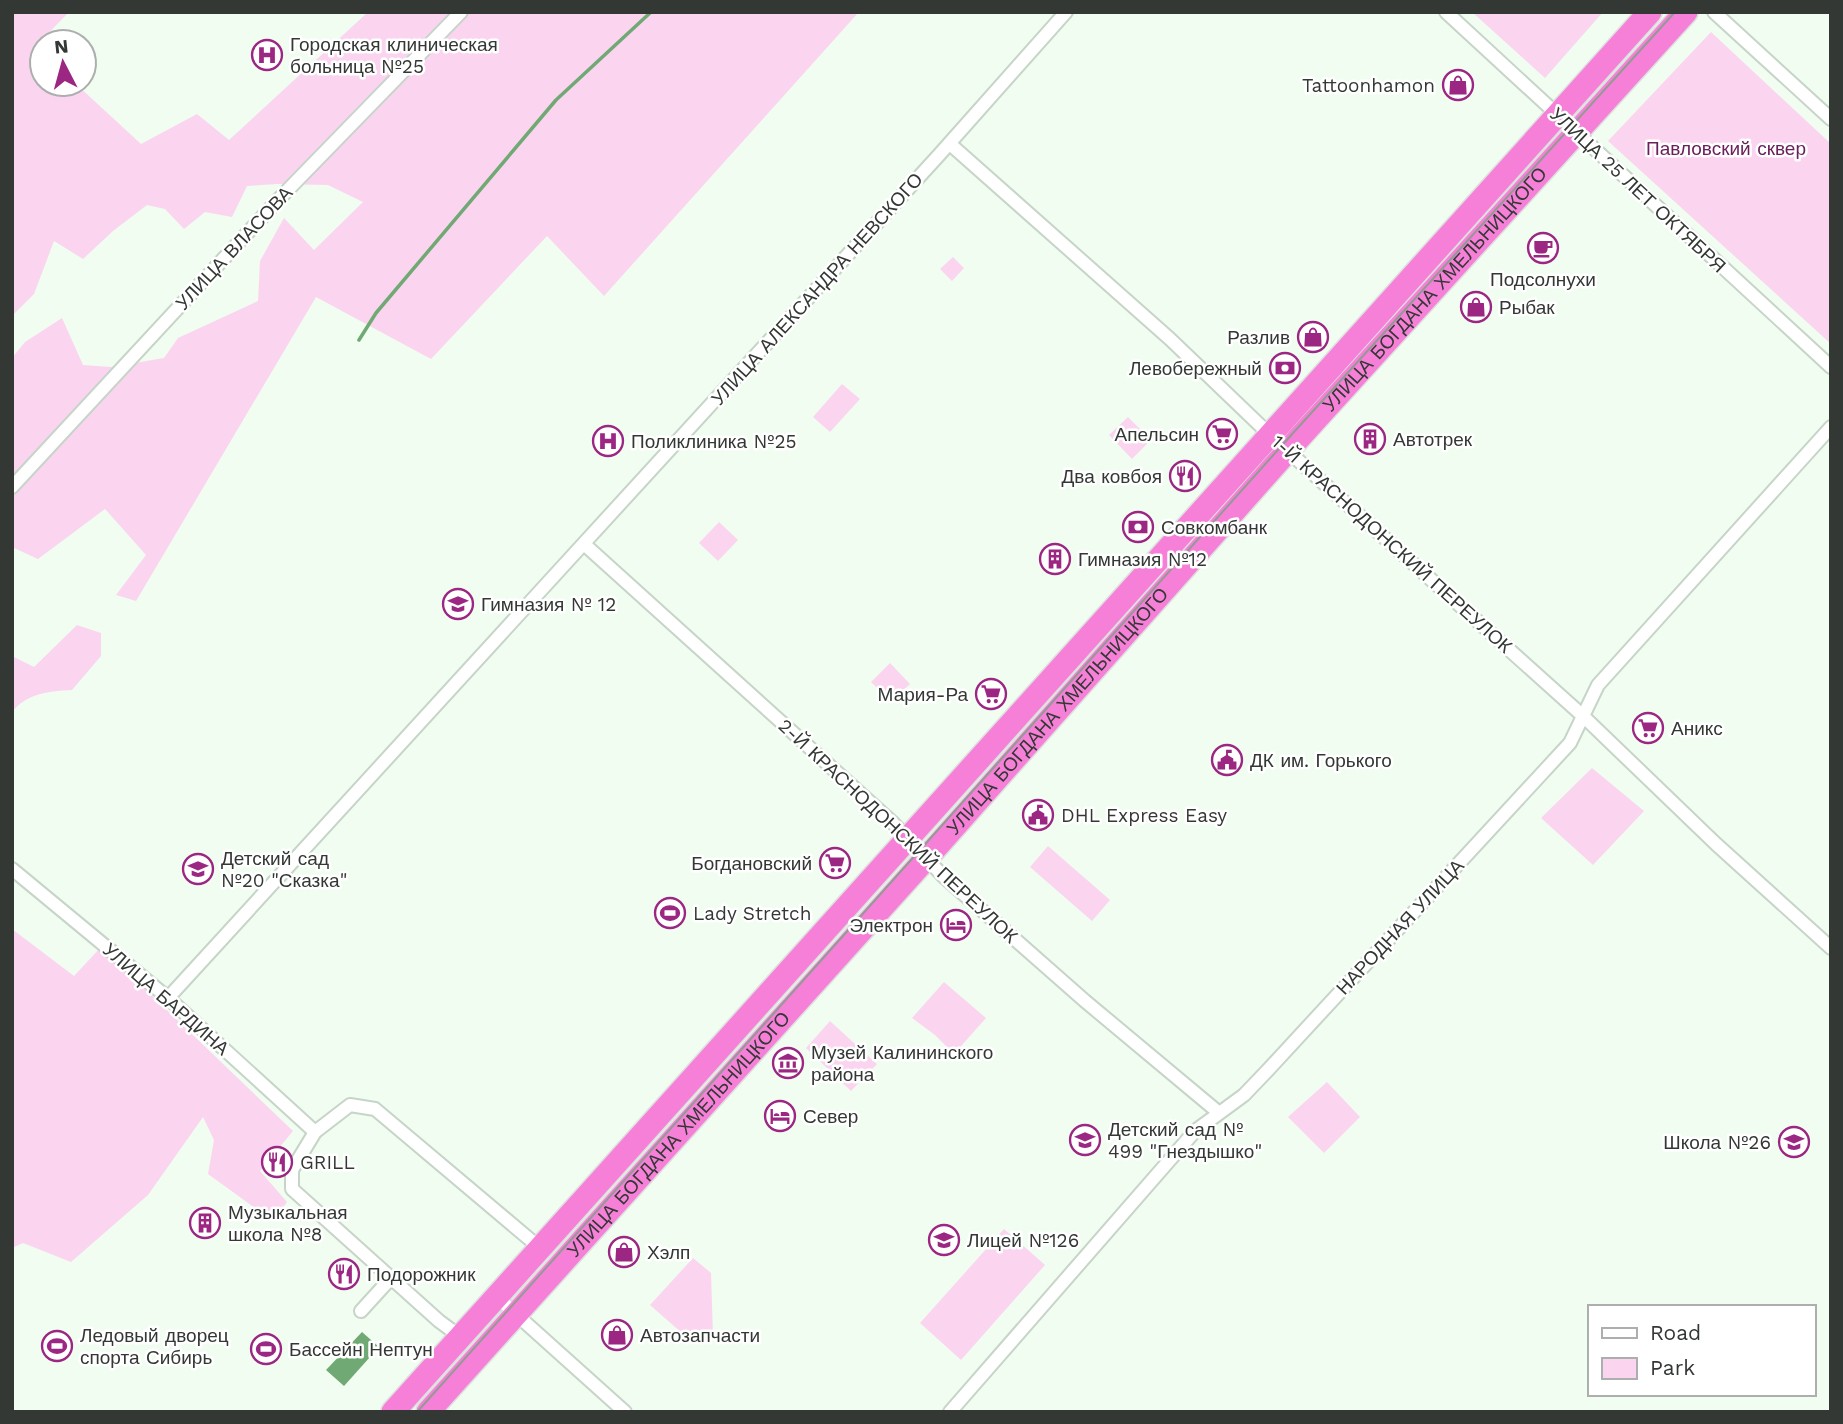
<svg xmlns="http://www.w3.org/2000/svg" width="1843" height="1424" font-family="'Work Sans',sans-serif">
<rect width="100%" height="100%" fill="#f0fdf0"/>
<path fill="#fbd5ef" d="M 12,12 L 69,12 L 35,47 L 42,53 L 42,84 L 76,84 L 141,144 L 197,114 L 229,140 L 368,12 L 858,13 L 604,296 L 547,236 L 431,359 L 316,297 L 136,601 L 116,595 L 146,555 L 105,509 L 38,559 L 12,547 L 12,358 L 25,342 L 62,318 L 83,365 L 111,367 L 164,358 L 178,338 L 258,301 L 260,261 L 284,218 L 314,250 L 363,202 L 328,185 L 277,184 L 247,186 L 232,217 L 205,212 L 184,229 L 165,209 L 147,205 L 113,231 L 83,259 L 54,241 L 34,294 L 12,316 Z
M 1472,12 L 1603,12 L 1545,78 Z
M 1711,32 L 1831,144 L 1831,344 L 1608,141 Z
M 953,257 L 964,268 L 952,281 L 940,269 Z
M 842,384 L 860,399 L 830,432 L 813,417 Z
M 1128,417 L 1151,440 L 1132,459 L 1109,435 Z
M 719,522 L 738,540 L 718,561 L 699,543 Z
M 77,625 L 101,633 L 101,656 L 72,690 C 50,691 27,693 12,712 L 12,656 L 34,667 Z
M 890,663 L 910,684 L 891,702 L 871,682 Z
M 1592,768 L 1644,811 L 1593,865 L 1541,818 Z
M 1048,846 L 1110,900 L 1092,921 L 1030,867 Z
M 12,929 L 74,976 L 101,947 L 293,1131 L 260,1171 L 287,1202 L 273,1221 L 208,1174 L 214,1140 L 203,1117 L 148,1195 L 71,1262 L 23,1243 L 12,1248 Z
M 944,982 L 986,1018 L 954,1054 L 935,1035 L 912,1018 Z
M 830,1021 L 877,1064 L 851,1091 L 806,1048 Z
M 1327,1082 L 1360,1117 L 1324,1153 L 1288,1117 Z
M 1004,1229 L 1045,1265 L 961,1360 L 920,1323 Z
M 693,1258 L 711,1273 L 713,1336 L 683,1334 L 650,1305 Z"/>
<path fill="#71a974" d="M 362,1332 L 379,1347 L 344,1386 L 326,1370 Z"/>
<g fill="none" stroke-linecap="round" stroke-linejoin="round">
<path stroke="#71a974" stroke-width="3.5" d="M 359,340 L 376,313 L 556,100 L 651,12"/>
<g stroke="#c7d4c8" stroke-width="16">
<path id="street" d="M 1446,12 L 1831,367
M 1714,12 L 1831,119
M 950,144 L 1170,339 L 1270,435 L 1583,716 L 1716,844 L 1831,948
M 12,487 L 278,200 L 461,12
M 584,544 L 893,823 L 943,876 L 1085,1001 L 1218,1112
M 12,869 L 168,998 L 315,1132 L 350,1105 L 375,1109 L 540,1248
M 168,998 L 939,155 L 1066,12
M 315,1132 L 292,1170 L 292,1189 L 439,1321 L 462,1338
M 498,1298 L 625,1412
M 361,1311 L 391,1278
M 950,1412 L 1195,1131 L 1244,1095 L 1267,1071 L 1570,743 L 1598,685 L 1831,427"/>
</g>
<g stroke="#dedfdf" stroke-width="26">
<g id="highway">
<path d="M 393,1412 L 1650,12"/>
<path id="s1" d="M 428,1412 L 940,843 L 1299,438 L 1686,12"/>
</g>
</g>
<use href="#street" stroke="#fff" stroke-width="12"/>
<use href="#highway" stroke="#f67fd8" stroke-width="23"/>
<path stroke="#929b93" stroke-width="2" d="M 417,1412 L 1294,432 L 1675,12"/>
</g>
<defs>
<g id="hospital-ring" transform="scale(1.575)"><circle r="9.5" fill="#fff" stroke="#9c2783" stroke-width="1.5"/><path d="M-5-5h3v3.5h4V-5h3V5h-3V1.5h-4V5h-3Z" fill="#9c2783"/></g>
<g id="shop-ring" transform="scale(1.575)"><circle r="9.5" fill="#fff" stroke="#9c2783" stroke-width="1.5"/><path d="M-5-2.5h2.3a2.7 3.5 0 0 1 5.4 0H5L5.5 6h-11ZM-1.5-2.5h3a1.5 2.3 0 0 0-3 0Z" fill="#9c2783"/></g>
<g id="cafe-ring" transform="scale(1.575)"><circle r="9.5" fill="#fff" stroke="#9c2783" stroke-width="1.5"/><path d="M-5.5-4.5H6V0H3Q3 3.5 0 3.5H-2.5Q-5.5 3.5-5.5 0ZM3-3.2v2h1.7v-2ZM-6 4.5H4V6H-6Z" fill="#9c2783"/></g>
<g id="bank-ring" transform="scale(1.575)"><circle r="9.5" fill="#fff" stroke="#9c2783" stroke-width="1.5"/><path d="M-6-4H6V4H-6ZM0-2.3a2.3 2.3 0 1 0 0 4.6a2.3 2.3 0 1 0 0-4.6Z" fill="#9c2783"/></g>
<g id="supermarket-ring" transform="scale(1.575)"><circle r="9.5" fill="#fff" stroke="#9c2783" stroke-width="1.5"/><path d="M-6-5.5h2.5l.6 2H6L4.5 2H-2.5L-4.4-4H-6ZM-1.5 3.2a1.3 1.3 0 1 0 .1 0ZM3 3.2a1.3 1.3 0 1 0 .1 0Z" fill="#9c2783"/></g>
<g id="building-ring" transform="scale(1.575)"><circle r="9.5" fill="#fff" stroke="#9c2783" stroke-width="1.5"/><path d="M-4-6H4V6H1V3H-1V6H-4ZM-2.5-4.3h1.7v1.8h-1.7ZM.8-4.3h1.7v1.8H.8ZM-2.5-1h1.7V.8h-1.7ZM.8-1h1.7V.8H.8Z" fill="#9c2783"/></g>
<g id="restaurant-ring" transform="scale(1.575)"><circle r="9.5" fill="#fff" stroke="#9c2783" stroke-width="1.5"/><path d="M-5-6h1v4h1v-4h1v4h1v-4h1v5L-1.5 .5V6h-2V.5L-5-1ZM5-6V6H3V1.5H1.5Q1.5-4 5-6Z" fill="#9c2783"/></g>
<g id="school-ring" transform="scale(1.575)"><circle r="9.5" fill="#fff" stroke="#9c2783" stroke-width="1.5"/><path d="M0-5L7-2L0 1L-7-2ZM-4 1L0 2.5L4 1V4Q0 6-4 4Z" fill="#9c2783"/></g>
<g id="civic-ring" transform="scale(1.575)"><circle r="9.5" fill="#fff" stroke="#9c2783" stroke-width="1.5"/><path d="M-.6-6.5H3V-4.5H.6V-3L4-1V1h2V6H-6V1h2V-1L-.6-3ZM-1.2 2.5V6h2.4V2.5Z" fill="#9c2783"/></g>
<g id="stadium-ring" transform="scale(1.575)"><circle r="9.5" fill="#fff" stroke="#9c2783" stroke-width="1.5"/><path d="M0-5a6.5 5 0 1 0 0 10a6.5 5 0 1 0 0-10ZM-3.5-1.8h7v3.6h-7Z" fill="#9c2783"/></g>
<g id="hotel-ring" transform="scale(1.575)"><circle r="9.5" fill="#fff" stroke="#9c2783" stroke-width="1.5"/><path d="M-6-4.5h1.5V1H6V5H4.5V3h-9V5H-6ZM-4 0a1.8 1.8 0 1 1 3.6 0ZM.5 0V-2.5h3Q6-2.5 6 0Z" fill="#9c2783"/></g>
<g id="museum-ring" transform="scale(1.575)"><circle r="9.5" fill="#fff" stroke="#9c2783" stroke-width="1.5"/><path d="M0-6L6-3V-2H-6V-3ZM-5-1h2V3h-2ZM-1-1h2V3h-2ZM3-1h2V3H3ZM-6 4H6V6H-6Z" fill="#9c2783"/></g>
</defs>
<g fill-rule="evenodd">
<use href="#hospital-ring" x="267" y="55"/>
<use href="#shop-ring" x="1458" y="85"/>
<use href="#cafe-ring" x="1543" y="248"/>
<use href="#shop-ring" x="1476" y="307"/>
<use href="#shop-ring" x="1313" y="337"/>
<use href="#bank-ring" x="1285" y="368"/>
<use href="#supermarket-ring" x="1222" y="434"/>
<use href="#building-ring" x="1370" y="439"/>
<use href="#hospital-ring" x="608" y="441"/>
<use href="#restaurant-ring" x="1185" y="476"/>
<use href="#bank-ring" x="1138" y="527"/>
<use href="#building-ring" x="1055" y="559"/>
<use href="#school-ring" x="458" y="604"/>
<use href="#supermarket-ring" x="991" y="694"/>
<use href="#supermarket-ring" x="1648" y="728"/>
<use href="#civic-ring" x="1227" y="760"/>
<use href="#civic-ring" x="1038" y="815"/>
<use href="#supermarket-ring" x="835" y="863"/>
<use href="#school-ring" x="198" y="869"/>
<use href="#stadium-ring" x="670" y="913"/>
<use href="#hotel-ring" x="956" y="925"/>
<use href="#museum-ring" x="788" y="1063"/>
<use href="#hotel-ring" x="780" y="1116"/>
<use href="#school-ring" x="1085" y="1140"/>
<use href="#school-ring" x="1794" y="1142"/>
<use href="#restaurant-ring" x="277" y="1162"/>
<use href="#building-ring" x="205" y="1223"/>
<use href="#school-ring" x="944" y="1240"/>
<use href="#shop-ring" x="624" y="1252"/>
<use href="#restaurant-ring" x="344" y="1274"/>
<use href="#shop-ring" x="617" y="1335"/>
<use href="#stadium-ring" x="57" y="1346"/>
<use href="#stadium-ring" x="266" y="1349"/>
</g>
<g text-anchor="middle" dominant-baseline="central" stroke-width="5" stroke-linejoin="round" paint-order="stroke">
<g font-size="19" fill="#333834" stroke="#fff" text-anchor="start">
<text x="290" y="44">Городская клиническая<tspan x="290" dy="22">больница №25</tspan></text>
<text x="1435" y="85" text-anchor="end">Tattoonhamon</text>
<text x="1543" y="279" text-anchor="middle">Подсолнухи</text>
<text x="1499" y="307">Рыбак</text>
<text x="1290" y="337" text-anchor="end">Разлив</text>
<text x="1262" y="368" text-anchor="end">Левобережный</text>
<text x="1199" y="434" text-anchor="end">Апельсин</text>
<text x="1393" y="439">Автотрек</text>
<text x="631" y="441">Поликлиника №25</text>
<text x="1162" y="476" text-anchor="end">Два ковбоя</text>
<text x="1161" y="527">Совкомбанк</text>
<text x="1078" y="559">Гимназия №12</text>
<text x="481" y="604">Гимназия № 12</text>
<text x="968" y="694" text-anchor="end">Мария-Ра</text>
<text x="1671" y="728">Аникс</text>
<text x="1250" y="760">ДК им. Горького</text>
<text x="1061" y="815">DHL Express Easy</text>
<text x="221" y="858">Детский сад<tspan x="221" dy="22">№20 "Сказка"</tspan></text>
<text x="812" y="863" text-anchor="end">Богдановский</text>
<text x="693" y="913">Lady Stretch</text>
<text x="933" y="925" text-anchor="end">Электрон</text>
<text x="811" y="1052">Музей Калининского<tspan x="811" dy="22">района</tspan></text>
<text x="803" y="1116">Север</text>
<text x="1108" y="1129">Детский сад №<tspan x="1108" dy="22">499 "Гнездышко"</tspan></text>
<text x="1771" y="1142" text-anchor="end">Школа №26</text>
<text x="300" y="1162">GRILL</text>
<text x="228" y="1212">Музыкальная<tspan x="228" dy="22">школа №8</tspan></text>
<text x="967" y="1240">Лицей №126</text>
<text x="647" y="1252">Хэлп</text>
<text x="367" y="1274">Подорожник</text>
<text x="80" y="1335">Ледовый дворец<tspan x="80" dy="22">спорта Сибирь</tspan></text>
<text x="640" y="1335">Автозапчасти</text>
<text x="289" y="1349">Бассейн Нептун</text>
</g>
<g font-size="19" fill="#6b205b" stroke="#fff">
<text x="1726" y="148">Павловский сквер</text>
</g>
<g font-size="19" fill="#333834" stroke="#fff">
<text transform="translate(1638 190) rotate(43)">УЛИЦА 25 ЛЕТ ОКТЯБРЯ</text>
<text transform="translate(234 248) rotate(-47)">УЛИЦА ВЛАСОВА</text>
<text transform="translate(817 289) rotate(-48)">УЛИЦА АЛЕКСАНДРА НЕВСКОГО</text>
<text stroke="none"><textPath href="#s1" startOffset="1508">УЛИЦА БОГДАНА ХМЕЛЬНИЦКОГО</textPath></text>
<text transform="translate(1392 544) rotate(42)">1-Й КРАСНОДОНСКИЙ ПЕРЕУЛОК</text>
<text stroke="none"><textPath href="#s1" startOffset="942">УЛИЦА БОГДАНА ХМЕЛЬНИЦКОГО</textPath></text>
<text transform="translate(898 831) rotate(43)">2-Й КРАСНОДОНСКИЙ ПЕРЕУЛОК</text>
<text transform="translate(1400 927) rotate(-47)">НАРОДНАЯ УЛИЦА</text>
<text transform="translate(166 999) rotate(41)">УЛИЦА БАРДИНА</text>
<text stroke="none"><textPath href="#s1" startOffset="374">УЛИЦА БОГДАНА ХМЕЛЬНИЦКОГО</textPath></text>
</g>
</g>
<rect width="1843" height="1424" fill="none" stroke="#333834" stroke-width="28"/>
<rect x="1588" y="1305" width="228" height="91" fill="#ffffff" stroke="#adafae" stroke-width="2"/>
<rect x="1602" y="1328" width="35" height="10" fill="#ffffff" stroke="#adafae" stroke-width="2"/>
<text x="1650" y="1340" font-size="21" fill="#333834">Road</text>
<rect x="1602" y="1358" width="35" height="21" fill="#fbd5ef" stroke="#adafae" stroke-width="2"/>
<text x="1650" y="1375" font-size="21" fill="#333834">Park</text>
<g transform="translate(63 63) rotate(354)"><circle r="33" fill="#ffffff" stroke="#adafae" stroke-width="2"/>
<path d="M0-5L12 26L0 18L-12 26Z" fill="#9c2783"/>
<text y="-10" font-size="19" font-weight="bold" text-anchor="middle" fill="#333834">N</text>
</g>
</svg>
